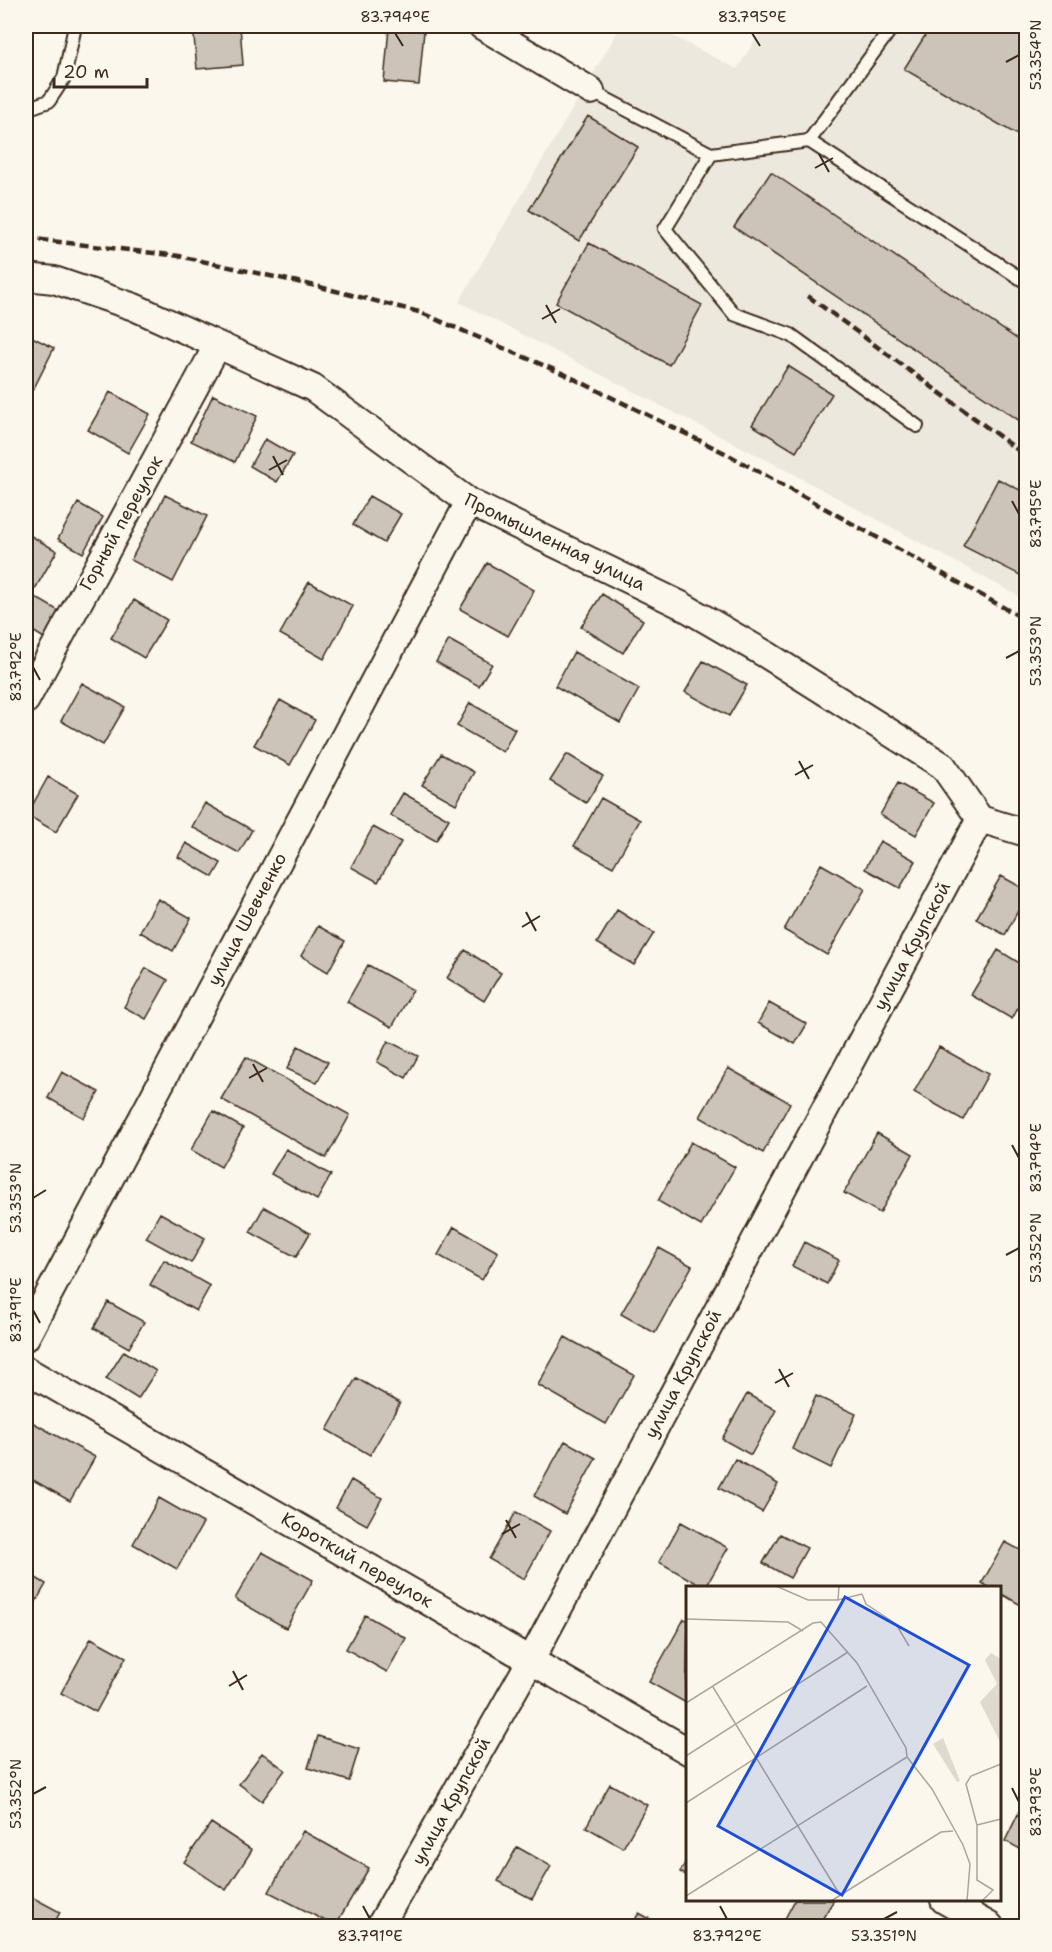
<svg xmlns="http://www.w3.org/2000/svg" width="1052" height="1952" font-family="'Shantell Sans',sans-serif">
<rect width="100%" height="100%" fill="#fbf7ec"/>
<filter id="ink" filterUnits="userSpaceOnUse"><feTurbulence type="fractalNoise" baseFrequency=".0167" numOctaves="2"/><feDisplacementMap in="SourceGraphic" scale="12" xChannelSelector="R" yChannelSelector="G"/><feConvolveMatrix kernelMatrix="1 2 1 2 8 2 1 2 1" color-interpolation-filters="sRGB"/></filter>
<g filter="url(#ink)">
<path fill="#ede8dd" d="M 621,26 L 653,26 L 737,69 L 764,26 L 1026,26 L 1026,600 L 784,469 L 459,302 Z"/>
<path fill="#ccc4b9" stroke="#3b2a1e" stroke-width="1.5" d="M 193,26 L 240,26 L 243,65 L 197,69 Z
M 931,26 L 1006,26 L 1026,37 L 1026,140 L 904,69 Z
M 389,28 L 424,31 L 419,85 L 384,82 Z
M 588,116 L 638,147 L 579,241 L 529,210 Z
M 771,172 L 1026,345 L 1026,425 L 734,227 Z
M 589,243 L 702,305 L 669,365 L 556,303 Z
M 26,334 L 54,348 L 33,390 L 26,387 Z
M 788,366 L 832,394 L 796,452 L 752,425 Z
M 110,392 L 150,414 L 128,453 L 88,430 Z
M 213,395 L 257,416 L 235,462 L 191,441 Z
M 265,439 L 293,455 L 277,482 L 250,466 Z
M 998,479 L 1026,493 L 1026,578 L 963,546 Z
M 165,495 L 207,516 L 173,582 L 131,560 Z
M 369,496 L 401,514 L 384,543 L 353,525 Z
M 78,503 L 103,517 L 83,553 L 58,539 Z
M 26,533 L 57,551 L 35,589 L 26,584 Z
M 487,563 L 534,590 L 508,636 L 460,609 Z
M 309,582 L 353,606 L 324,659 L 280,634 Z
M 26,592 L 59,611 L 44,638 L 26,627 Z
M 602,594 L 643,620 L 623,653 L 581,627 Z
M 134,600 L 167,620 L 144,658 L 111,638 Z
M 449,640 L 492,664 L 479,686 L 436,662 Z
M 574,652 L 639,689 L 620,723 L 555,686 Z
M 703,661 L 747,685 L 729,716 L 685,692 Z
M 82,683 L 125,707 L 103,745 L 61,721 Z
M 280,700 L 315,720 L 290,765 L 254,745 Z
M 470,703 L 515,729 L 503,752 L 457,726 Z
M 441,754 L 474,772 L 456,804 L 422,785 Z
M 567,754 L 603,776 L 586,803 L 550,781 Z
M 48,777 L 78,794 L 56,832 L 27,815 Z
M 898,783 L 934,803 L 916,835 L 880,815 Z
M 403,793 L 449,819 L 436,841 L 390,815 Z
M 601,798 L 640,820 L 613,867 L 574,846 Z
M 205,803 L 252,830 L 239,853 L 192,827 Z
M 373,827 L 401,842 L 378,882 L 351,867 Z
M 880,841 L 916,861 L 900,888 L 865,869 Z
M 186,843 L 221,863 L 213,877 L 178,857 Z
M 821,864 L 865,889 L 827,955 L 784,930 Z
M 1001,876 L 1026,890 L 1026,896 L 1005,935 L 976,919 Z
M 158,899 L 191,918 L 173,951 L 140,932 Z
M 617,910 L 654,933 L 634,965 L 597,943 Z
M 318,926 L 345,941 L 328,972 L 301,956 Z
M 465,950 L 501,973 L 484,1001 L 447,978 Z
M 998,950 L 1026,967 L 1026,994 L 1012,1019 L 971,995 Z
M 368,965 L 413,990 L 392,1027 L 347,1002 Z
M 146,968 L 168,980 L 146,1019 L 124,1007 Z
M 769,1003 L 807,1024 L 795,1044 L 758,1023 Z
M 388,1041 L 418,1056 L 406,1078 L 377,1062 Z
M 298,1046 L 328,1062 L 317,1083 L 287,1069 Z
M 939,1047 L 988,1074 L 963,1120 L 914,1092 Z
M 246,1057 L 350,1115 L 326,1158 L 221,1099 Z
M 728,1068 L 790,1103 L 763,1153 L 700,1117 Z
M 62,1072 L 99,1092 L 84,1118 L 48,1098 Z
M 213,1111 L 243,1128 L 221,1167 L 191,1150 Z
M 877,1133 L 913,1154 L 880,1213 L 844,1193 Z
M 691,1142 L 735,1167 L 701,1226 L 658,1201 Z
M 286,1149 L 331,1175 L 317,1200 L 271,1174 Z
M 264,1207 L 310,1233 L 296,1257 L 250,1232 Z
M 160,1213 L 205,1238 L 191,1263 L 146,1238 Z
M 454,1227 L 498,1252 L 482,1280 L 438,1255 Z
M 804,1242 L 839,1260 L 827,1284 L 792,1266 Z
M 659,1248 L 692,1266 L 655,1333 L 621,1314 Z
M 164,1260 L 210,1286 L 196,1311 L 150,1285 Z
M 108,1302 L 144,1322 L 129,1348 L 94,1328 Z
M 565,1337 L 634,1375 L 606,1424 L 538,1385 Z
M 124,1351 L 156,1371 L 138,1399 L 106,1379 Z
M 356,1378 L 400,1403 L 370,1455 L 327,1430 Z
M 747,1394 L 776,1410 L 751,1455 L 722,1439 Z
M 816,1396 L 856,1414 L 831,1468 L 792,1449 Z
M 30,1421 L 95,1457 L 70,1501 L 26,1476 L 26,1429 Z
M 565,1441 L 596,1458 L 565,1514 L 534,1496 Z
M 735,1459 L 778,1484 L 762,1512 L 719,1488 Z
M 351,1480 L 382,1498 L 367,1525 L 336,1508 Z
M 159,1498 L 203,1523 L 177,1569 L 133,1544 Z
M 516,1512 L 550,1531 L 524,1579 L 489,1559 Z
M 681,1522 L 728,1548 L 705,1588 L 659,1562 Z
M 780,1534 L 807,1548 L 790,1578 L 763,1563 Z
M 1005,1542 L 1026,1553 L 1026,1608 L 1000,1593 L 1000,1588 L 990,1588 L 982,1583 Z
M 262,1552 L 313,1580 L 286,1628 L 235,1599 Z
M 26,1572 L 46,1584 L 26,1619 Z
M 365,1615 L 406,1638 L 387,1672 L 346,1649 Z
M 684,1619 L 688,1620 L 686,1703 L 649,1682 Z
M 91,1638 L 126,1657 L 96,1712 L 61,1693 Z
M 318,1736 L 359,1749 L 349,1781 L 308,1768 Z
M 262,1753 L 285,1770 L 262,1801 L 239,1784 Z
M 610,1784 L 647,1805 L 623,1848 L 586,1827 Z
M 1026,1798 L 1026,1852 L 1005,1841 Z
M 211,1823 L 252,1850 L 226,1890 L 184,1862 Z
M 303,1831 L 369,1868 L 335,1926 L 269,1892 Z
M 517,1847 L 551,1866 L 532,1899 L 498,1881 Z
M 688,1858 L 688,1876 L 680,1872 Z
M 26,1894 L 60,1912 L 53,1926 L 26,1926 Z
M 795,1900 L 834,1900 L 818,1926 L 781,1926 Z
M 639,1913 L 663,1926 L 631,1926 Z"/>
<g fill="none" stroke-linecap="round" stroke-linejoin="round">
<g stroke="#3b2a1e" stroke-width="16">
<path id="lane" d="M 591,91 L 711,154 L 809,141 L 1026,282
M 26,109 L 49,101 L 64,78 L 75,26
M 809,141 L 893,26
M 711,154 L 665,229 L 734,314 L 791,335 L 917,426"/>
</g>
<g stroke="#3b2a1e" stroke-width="30">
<path id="street" d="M 482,26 L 591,91
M 26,277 L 54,280 L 134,307 L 313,388 L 469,502 L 681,605 L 767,655 L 943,766 L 980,819 L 1026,833
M 26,700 L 217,346
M 26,1337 L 469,502
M 26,1370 L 688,1751
M 944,1900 L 990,1926
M 380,1926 L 531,1660 L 980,819"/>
</g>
<use href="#lane" stroke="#fbf7ec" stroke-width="12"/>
<use href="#street" stroke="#fbf7ec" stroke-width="26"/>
<path stroke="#3b2a1e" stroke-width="4.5" stroke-dasharray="9 4.5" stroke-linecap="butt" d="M 26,238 L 179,256 L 316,286 L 419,312 L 564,374 L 725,453 L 1026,620
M 808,296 L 1026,456"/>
</g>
</g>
<path fill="none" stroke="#3b2a1e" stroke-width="2" d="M 395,33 L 403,46M 752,33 L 760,46M 1006,62 L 1019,55M 819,154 L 829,172M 815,168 L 833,158M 546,305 L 556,323M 542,319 L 560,309M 273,456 L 283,475M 269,470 L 287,460M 1012,501 L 1019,514M 1006,658 L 1019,651M 33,667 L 40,680M 799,761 L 809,779M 795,775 L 813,765M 526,912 L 536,931M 522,927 L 540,916M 253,1064 L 263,1082M 249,1078 L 267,1068M 1012,1145 L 1019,1158M 33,1198 L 46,1190M 1006,1255 L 1019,1248M 33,1310 L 40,1323M 779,1369 L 789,1387M 775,1383 L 793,1373M 506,1520 L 516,1538M 502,1534 L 520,1524M 233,1671 L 243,1690M 229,1686 L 247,1675M 1012,1788 L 1019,1802M 33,1794 L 46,1787M 363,1906 L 370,1919M 720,1906 L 727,1919M 884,1919 L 897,1912"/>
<g text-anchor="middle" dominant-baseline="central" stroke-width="5" stroke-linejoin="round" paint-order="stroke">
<g font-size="18" fill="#3b2a1e" stroke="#fbf7ec">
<text transform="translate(121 523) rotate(-61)">Горный переулок</text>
<text transform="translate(555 542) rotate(26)">Промышленная улица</text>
<text transform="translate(247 919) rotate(-62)">улица Шевченко</text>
<text transform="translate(912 946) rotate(-62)">улица Крупской</text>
<text transform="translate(683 1374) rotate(-62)">улица Крупской</text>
<text transform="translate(357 1560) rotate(30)">Короткий переулок</text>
<text transform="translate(451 1801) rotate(-61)">улица Крупской</text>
</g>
</g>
<g transform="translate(686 1586)">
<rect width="315" height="315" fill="#fbf7ec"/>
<path d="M 305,67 L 315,73 L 315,158 L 294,116 L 311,98 L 299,74 ZM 257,152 L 274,195 L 271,196 L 247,158 Z" fill="#dfd9ce"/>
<path fill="none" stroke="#aea59a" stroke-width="1.5" d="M 90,0 L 122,14 L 152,14M 153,0 L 152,14 L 176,8M 176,8 L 180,18 L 210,38 L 223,60M 0,33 L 102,36 L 117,45M 27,101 L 154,309M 0,117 L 127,37 L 135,36 L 171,77 L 220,162 L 221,171 L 246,203 L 277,259 L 284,278 L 281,315M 0,170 L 162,66M 0,217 L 181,100M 291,239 L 315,233M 0,310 L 221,171M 145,315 L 255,246 L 267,245M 296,315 L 307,304 L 291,294 L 291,239 L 280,198 L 285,190 L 315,178"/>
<path fill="#1d4ed8" fill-opacity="0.15" stroke="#1d4ed8" stroke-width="3" d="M 159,11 L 283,79 L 156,309 L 32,240 Z"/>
<rect width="315" height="315" fill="none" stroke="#3b2a1e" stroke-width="3"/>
</g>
<rect width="1052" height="1952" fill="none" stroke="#fbf7ec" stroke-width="66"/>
<path d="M54 78v9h93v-9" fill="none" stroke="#3b2a1e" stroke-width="3"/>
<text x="63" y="78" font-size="18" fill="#3b2a1e" stroke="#fbf7ec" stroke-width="4.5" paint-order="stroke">20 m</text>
<rect x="33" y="33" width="986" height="1886" fill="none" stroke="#3b2a1e" stroke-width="2"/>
<g font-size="15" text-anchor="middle" fill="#3b2a1e">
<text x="395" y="22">83.794°E</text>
<text x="752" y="22">83.795°E</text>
<text transform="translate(1036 55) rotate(-90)" y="5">53.354°N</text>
<text transform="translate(1036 514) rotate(-90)" y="5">83.795°E</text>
<text transform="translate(1036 651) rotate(-90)" y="5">53.353°N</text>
<text transform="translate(16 667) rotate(-90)" y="5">83.792°E</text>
<text transform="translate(1036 1158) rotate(-90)" y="5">83.794°E</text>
<text transform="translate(16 1198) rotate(-90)" y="5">53.353°N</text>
<text transform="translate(1036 1248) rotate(-90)" y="5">53.352°N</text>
<text transform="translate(16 1310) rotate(-90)" y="5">83.791°E</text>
<text transform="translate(16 1794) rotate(-90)" y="5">53.352°N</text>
<text transform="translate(1036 1802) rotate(-90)" y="5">83.793°E</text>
<text x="370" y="1941">83.791°E</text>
<text x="727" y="1941">83.792°E</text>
<text x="884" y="1941">53.351°N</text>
</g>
</svg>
